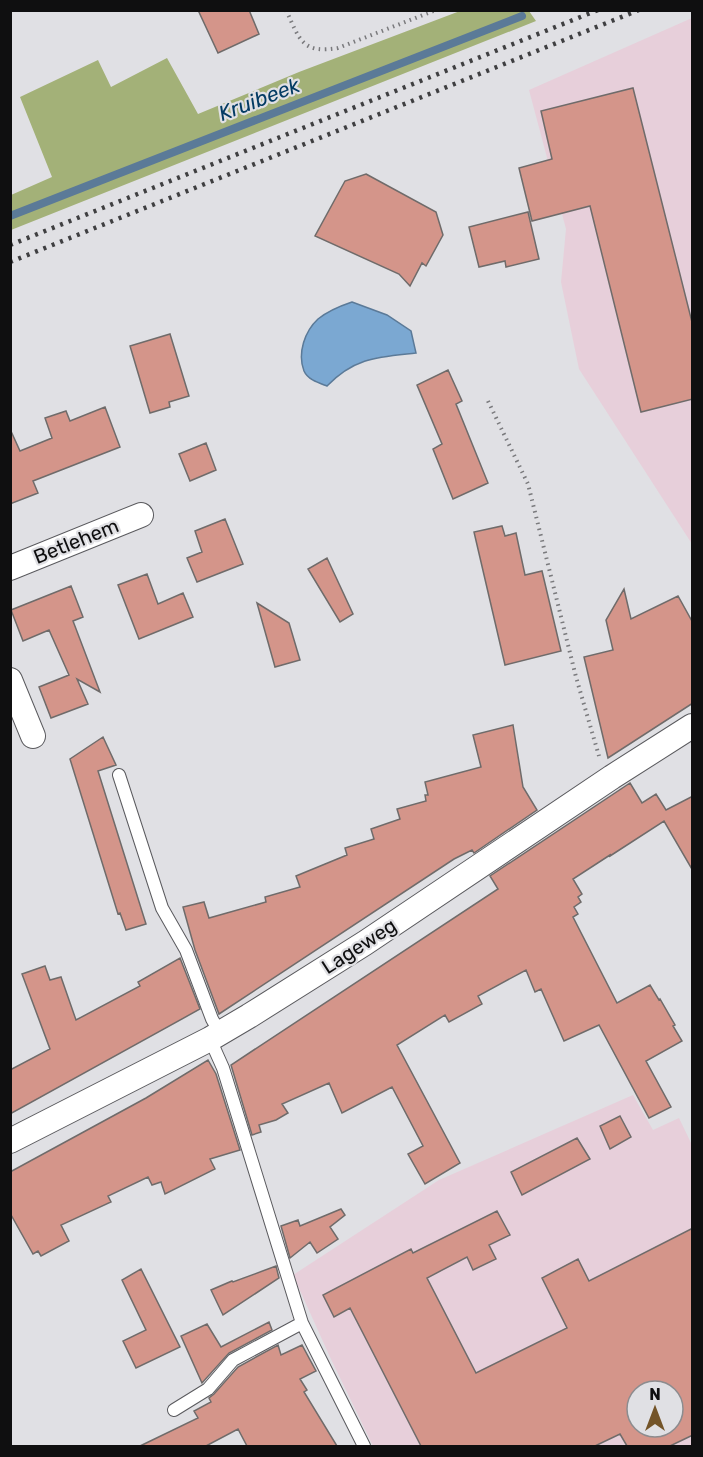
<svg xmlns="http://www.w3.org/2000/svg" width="703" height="1457" font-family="Rubik,sans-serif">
<rect width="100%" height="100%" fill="#e0e0e4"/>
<path fill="#e7cfda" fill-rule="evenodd" d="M 692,18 L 692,544 L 579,369 L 561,282 L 566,229 L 529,90 Z
M 633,1095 L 653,1130 L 679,1118 L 692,1145 L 692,1446 L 373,1446 L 330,1357 L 293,1275 L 439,1180 ZM 637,1391 L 673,1391 L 673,1427 L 637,1427 Z"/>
<path fill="#a3b178" d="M 460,11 L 529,11 L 536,21 L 11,230 L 11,195 L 52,177 L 20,97 L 98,60 L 111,87 L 167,58 L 198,114 L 299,72 Z"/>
<path fill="#7ba8d2" stroke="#5b7a98" stroke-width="1.5" d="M 352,302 L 387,315 L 411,331 L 416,353 C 379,357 355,357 327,386 C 319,383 308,380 304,371 C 297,353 305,331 318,319 C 328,311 340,306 352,302 Z"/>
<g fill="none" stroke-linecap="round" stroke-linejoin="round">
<path stroke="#5b7a98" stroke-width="8" d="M 10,216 L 522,16"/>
</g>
<path fill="#d4958a" stroke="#6f6b6a" stroke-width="1.5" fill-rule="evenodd" d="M 198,10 L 249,10 L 259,34 L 218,53 Z
M 633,88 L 693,326 L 693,399 L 641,412 L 590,206 L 532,221 L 519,168 L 552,159 L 541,111 Z
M 366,174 L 436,212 L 443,235 L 426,266 L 422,263 L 410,286 L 399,274 L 315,236 L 345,181 Z
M 528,212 L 539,259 L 506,267 L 505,261 L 479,267 L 469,227 Z
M 170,334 L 189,396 L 169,402 L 170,407 L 150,413 L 130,346 Z
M 448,370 L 462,401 L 456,404 L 488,483 L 453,499 L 433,449 L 442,444 L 417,385 Z
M 105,407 L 120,447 L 33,481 L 38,493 L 10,504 L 10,429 L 20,451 L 52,438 L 45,418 L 66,411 L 70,421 Z
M 206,443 L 216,470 L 190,481 L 179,454 Z
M 225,519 L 243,564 L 197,582 L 187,558 L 202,552 L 195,531 Z
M 502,526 L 505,536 L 516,533 L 525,575 L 542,571 L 561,651 L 505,665 L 474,532 Z
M 327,558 L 353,614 L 340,622 L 308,569 Z
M 147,574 L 158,604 L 183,593 L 193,617 L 139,639 L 118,585 Z
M 71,586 L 83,617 L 73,621 L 100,692 L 77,679 L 88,704 L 51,718 L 39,687 L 69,675 L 49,630 L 23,641 L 11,610 Z
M 624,589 L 631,619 L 678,596 L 693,623 L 693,703 L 608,758 L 584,657 L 613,650 L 606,620 Z
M 257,603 L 289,623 L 300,660 L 275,667 Z
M 513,725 L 523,787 L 537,810 L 474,853 L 472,850 L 454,859 L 219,1014 L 195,950 L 183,907 L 204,902 L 209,918 L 266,902 L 265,897 L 300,887 L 296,876 L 347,855 L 345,848 L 374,839 L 371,829 L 400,819 L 397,809 L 426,801 L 425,795 L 428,795 L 425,782 L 481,767 L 473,735 Z
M 103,737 L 116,765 L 98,771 L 146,924 L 126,930 L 120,913 L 118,914 L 70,759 Z
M 630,783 L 642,803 L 656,794 L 666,810 L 693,796 L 693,871 L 664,821 L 610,856 L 610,855 L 573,879 L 582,894 L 578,897 L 581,902 L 574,907 L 578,914 L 573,917 L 617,1003 L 650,985 L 659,1000 L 660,999 L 675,1025 L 673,1026 L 682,1041 L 646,1061 L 671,1107 L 649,1118 L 599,1025 L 564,1041 L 541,989 L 535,992 L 526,970 L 478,996 L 482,1004 L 449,1022 L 445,1015 L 397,1045 L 460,1163 L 425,1184 L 408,1154 L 423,1146 L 392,1087 L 342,1113 L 329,1083 L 282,1104 L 288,1113 L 276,1120 L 259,1125 L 261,1132 L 252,1135 L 231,1065 L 498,889 L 490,876 Z
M 180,958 L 200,1009 L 10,1114 L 10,1070 L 50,1049 L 22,974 L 45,966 L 50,980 L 61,977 L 76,1020 L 140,986 L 138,982 Z
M 208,1060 L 216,1074 L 240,1150 L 210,1159 L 215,1169 L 165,1194 L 161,1182 L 152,1185 L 148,1177 L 108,1196 L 111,1202 L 61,1225 L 69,1241 L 41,1256 L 38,1251 L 33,1254 L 10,1213 L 10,1172 L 146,1098 Z
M 620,1116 L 631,1137 L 610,1149 L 600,1126 Z
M 577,1138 L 590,1159 L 522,1195 L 511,1172 Z
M 341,1209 L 345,1215 L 330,1227 L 338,1239 L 317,1253 L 310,1242 L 290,1258 L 281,1226 L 298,1220 L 300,1226 Z
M 497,1211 L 510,1235 L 489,1245 L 496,1259 L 473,1270 L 467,1257 L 427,1278 L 476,1373 L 567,1328 L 542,1278 L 578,1259 L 589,1281 L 693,1228 L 693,1435 L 670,1446 L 627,1446 L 620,1434 L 595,1446 L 421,1446 L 350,1308 L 334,1317 L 323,1295 L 411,1249 L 413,1253 ZM 637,1391 L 673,1391 L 673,1427 L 637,1427 Z
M 276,1266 L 279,1278 L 223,1315 L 211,1290 L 232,1281 L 233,1282 Z
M 141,1269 L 180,1347 L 136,1368 L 123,1341 L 146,1330 L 122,1280 Z
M 269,1322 L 272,1330 L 229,1353 L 202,1383 L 181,1336 L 207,1324 L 221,1347 Z
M 278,1345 L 281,1355 L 302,1345 L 316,1371 L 300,1379 L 307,1390 L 304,1392 L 337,1446 L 247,1446 L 238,1429 L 206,1446 L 140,1446 L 198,1418 L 194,1411 L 211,1402 L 209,1398 L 214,1394 L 238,1367 Z"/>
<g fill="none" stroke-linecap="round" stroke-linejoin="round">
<g stroke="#5a5a5e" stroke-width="14">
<path id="service" d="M 119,775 L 162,908 L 186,950 L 212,1019 L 220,1033
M 210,1039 L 223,1068 L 302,1323 L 364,1446
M 174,1410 L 208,1389 L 233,1360 L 302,1323"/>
</g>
<g stroke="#5a5a5e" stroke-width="26">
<path id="minor" d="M 10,568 L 141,515
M 10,680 L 33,736
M 10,1141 L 210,1039 L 249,1016 L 365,943 L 612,777 L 692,726"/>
</g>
<path stroke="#7a7a7d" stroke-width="4" stroke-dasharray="1.5 4.5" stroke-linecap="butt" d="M 286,10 C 300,40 302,54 338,48 L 436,10
M 488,401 L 528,484 L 576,677 L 599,756"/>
<use href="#service" stroke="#fff" stroke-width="12"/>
<use href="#minor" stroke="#fff" stroke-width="24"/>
<path stroke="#3f3f41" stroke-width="4.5" stroke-dasharray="3 6" stroke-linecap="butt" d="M 10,245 L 598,10
M 10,262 L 639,10"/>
</g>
<g text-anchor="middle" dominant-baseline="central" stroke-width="4.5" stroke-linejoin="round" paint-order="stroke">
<g font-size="20" fill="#0f0f10" stroke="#e0e0e4">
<text transform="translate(76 541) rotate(-22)">Betlehem</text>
<text transform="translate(359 946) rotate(-33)">Lageweg</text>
</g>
<g font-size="21" font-style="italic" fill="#033b63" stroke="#e0e0e4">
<text transform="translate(259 99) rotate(-21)">Kruibeek</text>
</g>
</g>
<rect width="703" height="1457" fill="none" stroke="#0f0f10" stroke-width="24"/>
<g transform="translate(655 1409)"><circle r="28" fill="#e0e0e4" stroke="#8c8c8f" stroke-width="1.5"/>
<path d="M0-4.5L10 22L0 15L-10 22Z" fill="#735429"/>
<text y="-9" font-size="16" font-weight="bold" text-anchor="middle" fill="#0f0f10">N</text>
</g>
</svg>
